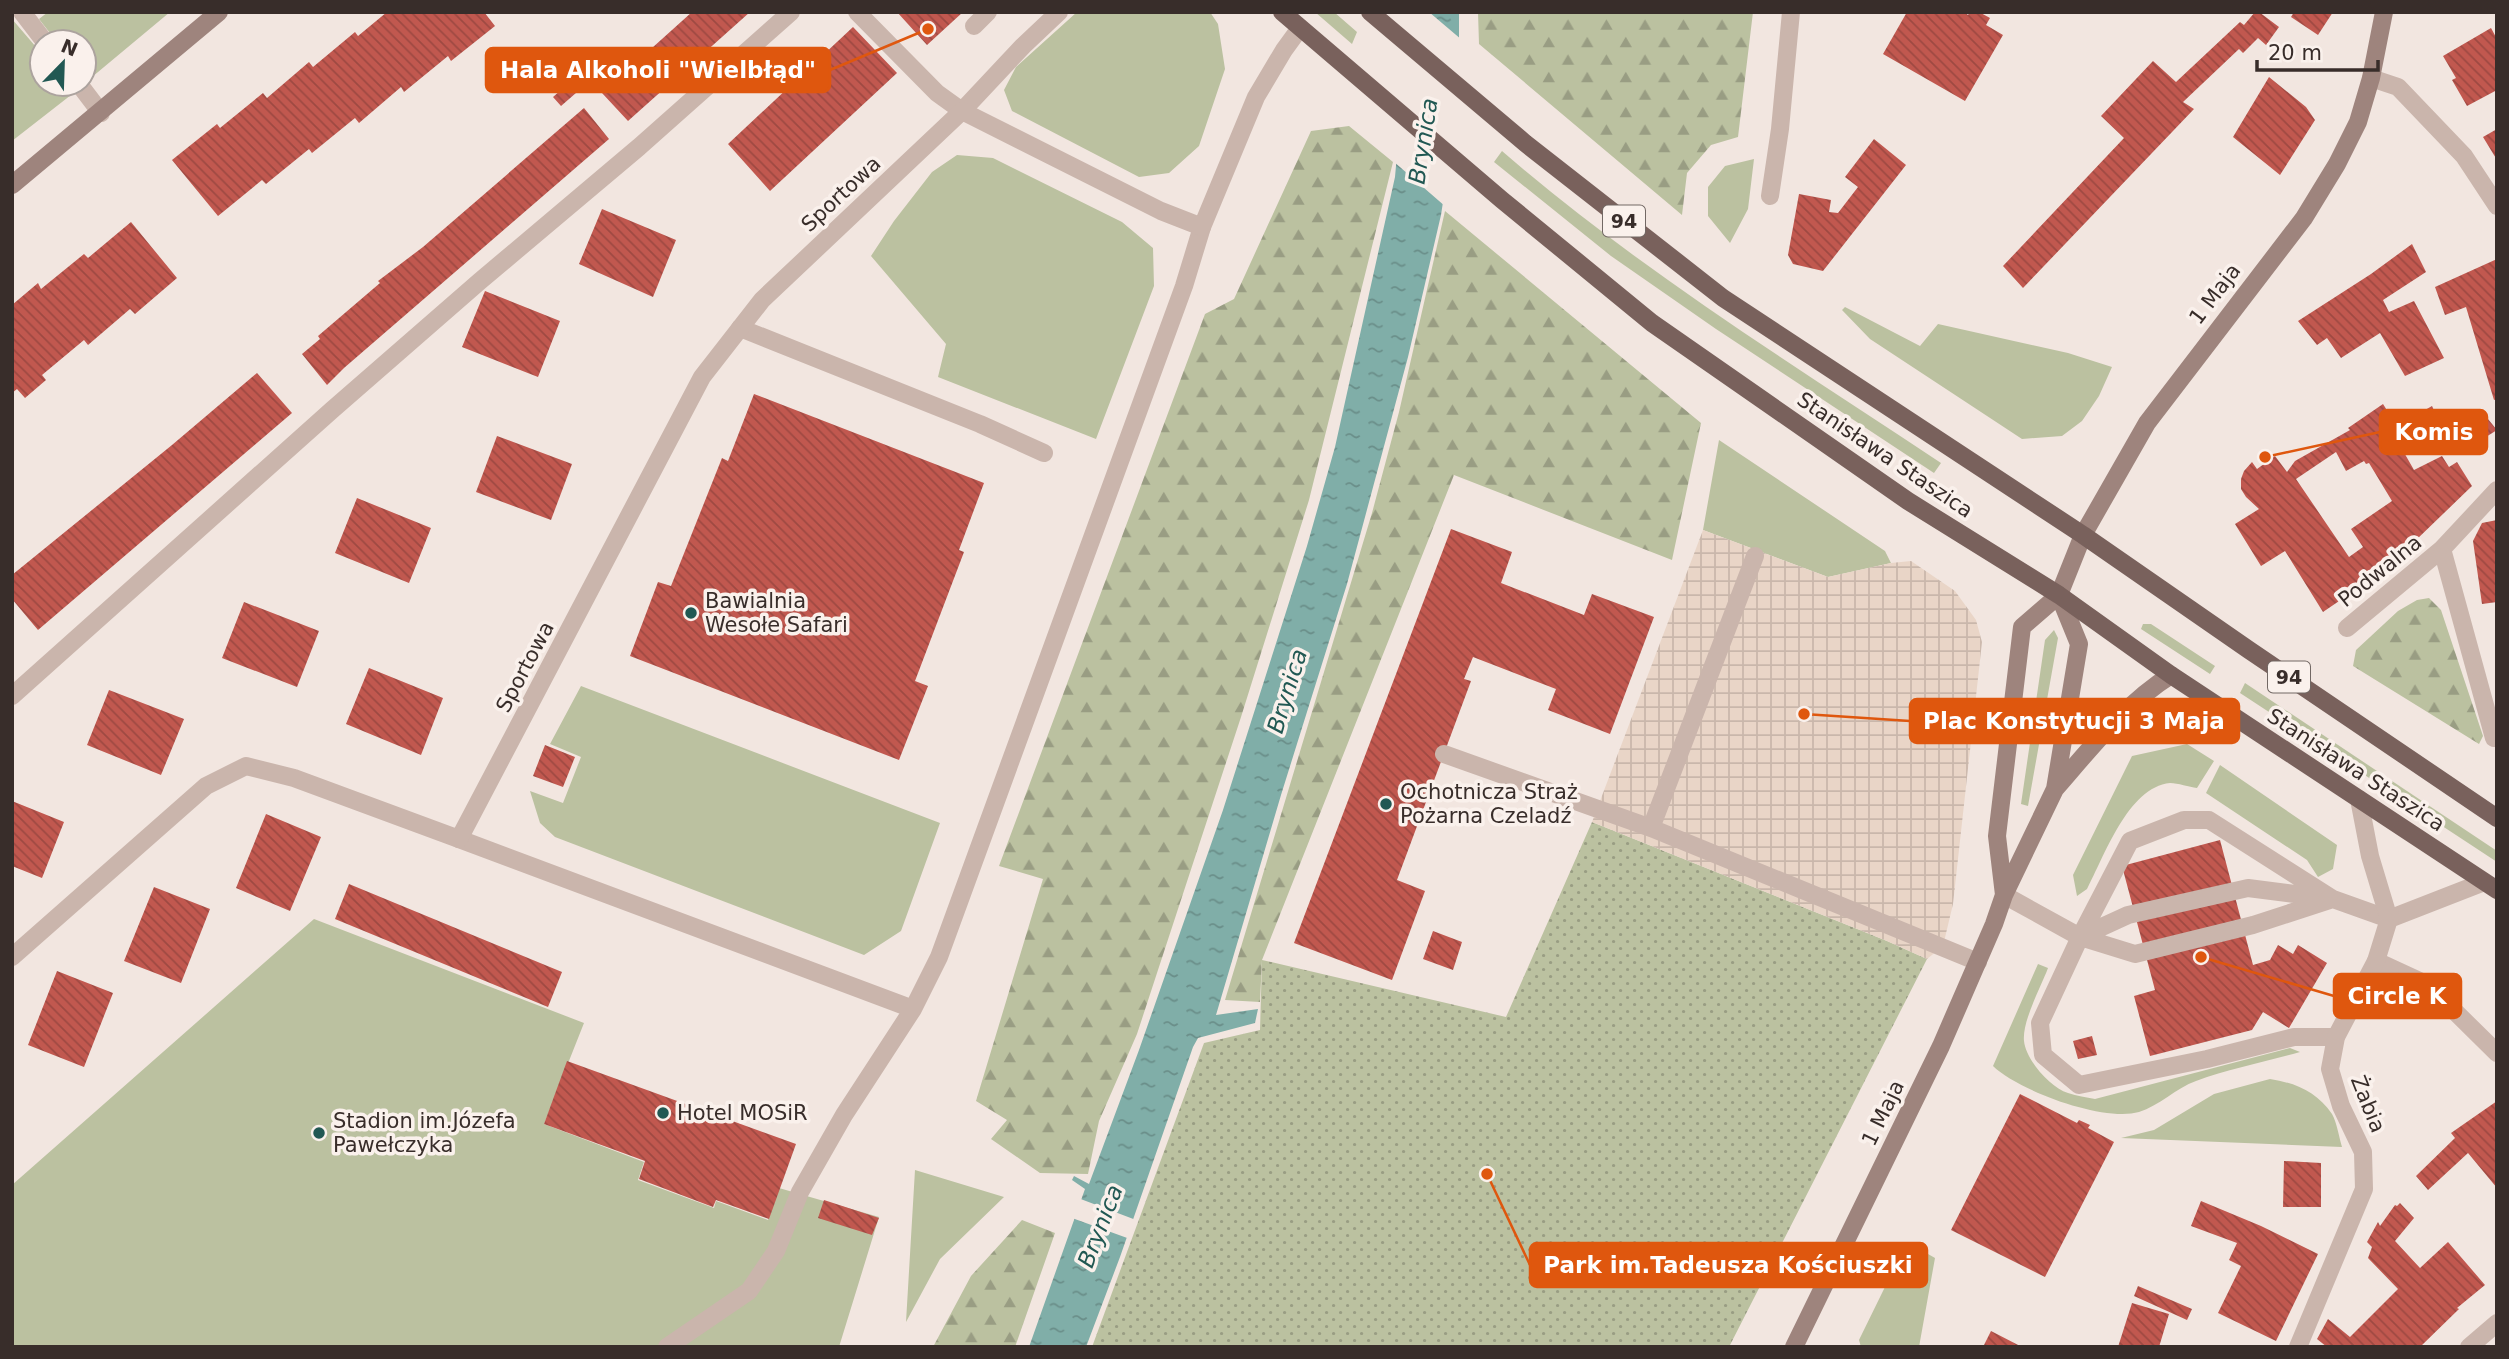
<svg xmlns="http://www.w3.org/2000/svg" width="2509" height="1359" font-family="'DejaVu Sans',sans-serif">
<defs>
<pattern id="forest-firs" width="22" height="20" patternUnits="userSpaceOnUse" patternTransform="scale(1.75)"><rect width="22" height="20" fill="#bbc1a0"/><path d="M5 1l3.5 6h-7zM16 11l3.5 6h-7z" fill="#999d83"/></pattern>
<pattern id="park-dots" width="8" height="8" patternUnits="userSpaceOnUse" patternTransform="scale(1.75)"><rect width="8" height="8" fill="#bbc1a0"/><path d="M2 2h.1M6 6h.1" fill="none" stroke="#999d83" stroke-width="1.8" stroke-linecap="round"/></pattern>
<pattern id="plaza-grid" width="8" height="8" patternUnits="userSpaceOnUse" patternTransform="scale(1.75)"><rect width="8" height="8" fill="#e9d5c7"/><path d="M0 4h8M4 0v8" fill="none" stroke="#c9b7ab"/></pattern>
<pattern id="water-ripples" width="26" height="14" patternUnits="userSpaceOnUse" patternTransform="scale(1.75)"><rect width="26" height="14" fill="#80aea8"/><path d="M2 4q2-2 4 0t4 0M15 11q2-2 4 0t4 0" fill="none" stroke="#6a8e89"/></pattern>
<pattern id="building-back-hatch" width="6" height="6" patternUnits="userSpaceOnUse" patternTransform="scale(1.75)"><rect width="6" height="6" fill="#c1584f"/><path d="M-1 5l2 2M0 0l6 6M5-1l2 2" fill="none" stroke="#9e4942"/></pattern>
</defs>
<rect width="100%" height="100%" fill="#f2e6e0"/>
<path fill="#bbc1a0" d="M 48,12 L 170,12 L 92,77 L 87,78 L 84,75 L 84,42 L 57,42 L 39,19 Z
M 1077,12 L 1210,12 L 1218,24 L 1225,69 L 1199,146 L 1169,173 L 1139,177 L 1012,111 L 1004,90 L 1016,67 Z
M 1315,12 L 1334,12 L 1357,32 L 1352,44 Z
M 12,19 L 42,54 L 42,84 L 67,84 L 71,95 L 12,141 Z
M 1502,151 C 1638,269 1791,363 1941,463 L 1934,473 L 1716,329 L 1611,256 L 1494,162 Z
M 957,155 L 993,158 L 1122,222 L 1153,248 L 1154,286 L 1096,439 L 938,377 L 946,344 L 871,256 L 894,221 L 932,172 Z
M 1754,159 L 1748,209 L 1730,243 L 1708,216 L 1708,187 L 1725,166 Z
M 1845,307 L 1920,346 L 1938,324 L 2068,353 L 2112,367 L 2099,396 L 2082,421 L 2062,436 L 2022,439 L 1870,339 L 1842,310 Z
M 1719,440 L 1885,551 L 1891,563 L 1828,577 L 1703,530 Z
M 2143,624 L 2151,624 L 2215,666 L 2210,674 L 2141,629 Z
M 2054,630 L 2058,638 L 2028,806 L 2021,804 L 2045,640 Z
M 2245,683 L 2497,851 L 2497,862 L 2240,693 Z
M 581,686 L 940,823 L 901,931 L 864,955 L 555,837 L 540,823 L 530,791 L 563,803 L 581,757 L 550,744 Z
M 2187,744 L 2214,761 L 2197,788 C 2189,787 2178,783 2170,783 C 2128,787 2104,857 2087,889 L 2077,896 L 2073,875 L 2132,756 Z
M 2220,765 L 2337,845 L 2333,869 L 2318,877 L 2307,860 L 2206,793 Z
M 314,919 L 584,1023 L 544,1124 L 644,1162 L 638,1180 L 714,1208 L 716,1201 L 768,1220 L 779,1188 L 879,1217 L 839,1347 L 12,1347 L 12,1185 Z
M 2038,964 L 2048,968 C 2041,987 2022,1021 2024,1041 C 2026,1060 2050,1087 2068,1093 C 2077,1096 2086,1097 2095,1099 L 2290,1048 L 2300,1052 C 2265,1062 2229,1069 2196,1081 C 2176,1088 2159,1106 2139,1112 C 2103,1122 2019,1091 1993,1066 Z
M 2270,1079 C 2296,1083 2317,1092 2332,1114 C 2337,1123 2339,1137 2342,1147 L 2121,1138 L 2154,1130 L 2214,1094 Z
M 915,1170 L 1004,1197 L 940,1259 L 906,1322 Z
M 1907,1242 L 1935,1258 L 1919,1347 L 1861,1347 L 1859,1340 Z"/>
<path fill="url(#forest-firs)" d="M 1478,12 L 1753,12 L 1738,137 L 1711,145 L 1687,173 L 1682,215 L 1479,44 Z
M 1349,126 L 1393,162 L 1309,500 L 1241,717 L 1137,1034 L 1099,1121 L 1088,1174 L 1040,1173 L 991,1139 L 1007,1120 L 976,1101 L 1043,879 L 999,866 L 1205,314 L 1234,299 L 1311,131 Z
M 1445,211 L 1701,423 L 1672,560 L 1454,475 L 1262,960 L 1260,1002 L 1225,1000 L 1372,513 L 1399,412 Z
M 2429,598 L 2441,610 L 2483,736 L 2479,744 L 2353,666 L 2356,650 L 2398,611 L 2417,600 Z
M 1022,1220 L 1055,1233 L 1015,1347 L 933,1347 L 971,1276 Z"/>
<path fill="url(#park-dots)" d="M 1592,822 L 1887,941 L 1927,959 L 1729,1347 L 1092,1347 L 1204,1043 L 1260,1030 L 1262,960 L 1506,1017 Z"/>
<path fill="url(#plaza-grid)" d="M 1703,530 L 1828,577 L 1891,563 L 1911,561 L 1955,591 L 1976,620 L 1982,642 L 1953,904 L 1943,946 L 1927,959 L 1887,941 L 1592,822 Z"/>
<path fill="url(#water-ripples)" d="M 1404,12 L 1459,12 L 1459,98 L 1441,215 L 1408,357 L 1347,584 L 1281,795 L 1216,1015 L 1258,1009 L 1255,1023 L 1198,1038 L 1193,1047 L 1120,1257 L 1086,1347 L 1029,1347 L 1085,1189 L 1072,1180 L 1074,1176 L 1089,1184 L 1139,1050 L 1223,810 L 1307,546 L 1335,447 L 1395,177 L 1407,41 Z"/>
<path fill="#f2e6e0" d="M 1401,12 L 1429,12 L 1462,40 L 1462,99 L 1446,207 L 1393,161 L 1403,41 Z
M 1078,1198 L 1136,1220 L 1130,1239 L 1072,1218 Z"/>
<path fill="url(#building-back-hatch)" fill-rule="evenodd" d="M 387,12 L 484,12 L 495,26 L 451,61 L 448,56 L 404,92 L 401,87 L 359,123 L 355,118 L 312,153 L 309,149 L 266,184 L 262,180 L 218,216 L 172,160 L 217,124 L 220,128 L 263,93 L 267,98 L 309,62 L 313,67 L 355,32 L 358,36 Z
M 692,12 L 750,12 L 628,121 L 602,93 Z
M 897,12 L 963,12 L 927,45 Z
M 1907,12 L 1964,12 L 1968,15 L 1970,12 L 1979,12 L 1990,18 L 1986,25 L 2003,35 L 1965,101 L 1883,54 Z
M 2255,12 L 2259,12 L 2279,27 L 2266,45 L 2258,38 L 2243,53 L 2239,49 L 2183,102 L 2194,109 L 2023,288 L 2003,266 L 2124,138 L 2101,116 L 2153,61 L 2176,82 L 2240,22 L 2244,25 Z
M 2294,12 L 2333,12 L 2318,35 L 2291,17 Z
M 853,27 L 897,73 L 770,191 L 728,144 Z
M 2491,28 L 2497,39 L 2497,90 L 2467,106 L 2452,80 L 2456,78 L 2443,56 Z
M 555,51 L 573,73 L 549,93 L 531,72 Z
M 576,77 L 584,86 L 561,106 L 553,97 Z
M 2269,77 L 2306,107 L 2315,120 L 2280,175 L 2233,137 Z
M 584,108 L 609,139 L 344,368 L 327,385 L 302,354 L 320,339 L 318,336 L 380,283 L 378,281 L 423,247 Z
M 2497,129 L 2497,160 L 2483,137 Z
M 1874,139 L 1906,165 L 1823,271 L 1793,264 L 1788,255 L 1799,194 L 1831,200 L 1829,212 L 1838,213 L 1858,187 L 1845,177 Z
M 602,209 L 676,240 L 653,297 L 579,264 Z
M 131,222 L 177,278 L 135,314 L 130,309 L 88,345 L 84,340 L 42,375 L 46,380 L 25,398 L 17,389 L 12,393 L 12,305 L 38,283 L 41,289 L 84,254 L 88,258 Z
M 2412,244 L 2426,272 L 2383,300 L 2389,312 L 2414,301 L 2444,358 L 2405,376 L 2380,333 L 2341,358 L 2327,338 L 2317,345 L 2298,321 L 2371,274 Z
M 2497,259 L 2497,399 L 2494,400 L 2466,307 L 2445,315 L 2435,287 Z
M 485,291 L 560,321 L 538,377 L 462,347 Z
M 257,373 L 292,413 L 38,630 L 12,599 L 12,575 L 172,445 Z
M 754,394 L 984,483 L 959,550 L 964,552 L 915,681 L 928,686 L 899,760 L 630,656 L 658,582 L 671,586 L 722,458 L 728,461 Z
M 2383,404 L 2397,426 L 2432,406 L 2443,430 L 2483,413 L 2497,430 L 2470,447 L 2449,442 L 2443,430 L 2402,449 L 2414,470 L 2442,456 L 2449,467 L 2457,462 L 2472,486 L 2415,541 L 2367,582 L 2323,612 L 2285,551 L 2261,566 L 2235,524 L 2259,509 L 2246,497 L 2241,489 L 2241,479 L 2244,471 L 2252,462 L 2257,469 L 2275,456 L 2287,472 L 2295,461 L 2350,430 L 2348,428 ZM 2336,452 L 2346,471 L 2364,461 L 2366,464 L 2369,463 L 2392,501 L 2351,529 L 2363,547 L 2349,557 L 2296,479 Z
M 497,436 L 572,464 L 551,520 L 476,492 Z
M 357,498 L 431,528 L 409,583 L 335,553 Z
M 2497,520 L 2497,602 L 2482,604 L 2473,541 L 2482,523 Z
M 1451,529 L 1512,552 L 1501,583 L 1584,615 L 1592,594 L 1654,617 L 1610,734 L 1548,710 L 1556,689 L 1473,657 L 1464,679 L 1471,681 L 1397,880 L 1425,891 L 1392,980 L 1294,943 Z
M 244,602 L 319,631 L 297,687 L 222,658 Z
M 369,668 L 443,698 L 421,755 L 346,724 Z
M 109,690 L 184,719 L 161,775 L 87,745 Z
M 545,745 L 575,757 L 563,787 L 533,776 Z
M 12,801 L 64,822 L 42,878 L 12,866 Z
M 266,814 L 321,837 L 290,911 L 236,888 Z
M 2220,840 L 2253,965 L 2270,960 L 2278,945 L 2293,954 L 2298,945 L 2327,963 L 2289,1028 L 2263,1012 L 2252,1030 L 2150,1056 L 2134,996 L 2155,990 L 2122,866 Z
M 349,884 L 562,972 L 548,1007 L 335,919 Z
M 154,887 L 210,909 L 181,983 L 124,961 Z
M 1433,931 L 1462,942 L 1453,970 L 1423,959 Z
M 57,971 L 113,993 L 84,1067 L 28,1045 Z
M 2092,1036 L 2097,1055 L 2078,1059 L 2073,1041 Z
M 567,1061 L 796,1144 L 769,1219 L 716,1200 L 713,1207 L 639,1179 L 645,1161 L 544,1124 Z
M 2020,1094 L 2077,1123 L 2079,1120 L 2090,1125 L 2088,1128 L 2114,1142 L 2045,1277 L 1951,1230 Z
M 2497,1101 L 2497,1188 L 2468,1153 L 2428,1190 L 2416,1176 L 2455,1138 L 2451,1133 Z
M 2284,1161 L 2321,1163 L 2321,1207 L 2283,1207 Z
M 824,1200 L 879,1218 L 872,1235 L 818,1218 Z
M 2201,1201 L 2261,1226 L 2318,1254 L 2276,1341 L 2218,1313 L 2241,1266 L 2229,1260 L 2237,1243 L 2191,1226 Z
M 2400,1203 L 2414,1218 L 2395,1241 L 2420,1268 L 2448,1242 L 2485,1285 L 2457,1308 L 2459,1309 L 2420,1347 L 2327,1347 L 2317,1339 L 2328,1319 L 2350,1337 L 2398,1289 L 2368,1258 L 2372,1247 L 2367,1242 L 2378,1222 L 2380,1226 L 2395,1205 L 2397,1206 Z
M 2138,1286 L 2192,1309 L 2187,1320 L 2134,1296 Z
M 2132,1303 L 2169,1314 L 2159,1347 L 2118,1347 Z
M 1991,1331 L 2022,1347 L 1983,1347 Z"/>
<g fill="none" stroke-linecap="round" stroke-linejoin="round">
<path stroke="#cab5ac" stroke-width="18" d="M 22,12 L 45,42
M 857,12 L 937,93 L 962,111 L 1023,46 L 1059,12
M 974,26 L 988,12
M 79,84 L 101,113
M 740,328 L 980,424 L 1044,453
M 12,696 L 332,410 L 480,281 L 639,147 L 791,12
M 1444,754 L 1651,828 L 1978,962
M 1651,828 L 1755,556
M 459,839 L 913,1009
M 2004,895 L 2080,937 L 2135,954 L 2253,925 L 2333,899
M 2333,899 L 2209,820 L 2184,820 L 2130,841 L 2080,937 L 2040,1023 L 2043,1055 L 2079,1085 L 2207,1059 L 2294,1037 L 2336,1037
M 2080,937 L 2128,915 L 2248,888 L 2333,899 L 2389,919
M 2376,961 L 2428,985 L 2497,1053
M 667,1347 L 749,1291 L 776,1251 L 800,1192 L 844,1115 L 913,1009 L 939,957 L 1184,286 L 1202,227"/>
<path stroke="#cab5ac" stroke-width="18" d="M 2371,78 L 2398,87 L 2464,156 L 2497,206
M 1770,196 L 1780,129 L 1791,12
M 2442,549 L 2494,738
M 2347,628 L 2442,549 L 2497,490
M 2389,919 L 2484,882
M 12,957 L 206,786 L 246,766 L 294,778 L 459,839 L 702,377 L 762,300 L 962,111 L 1161,211 L 1202,227 L 1256,97 L 1284,50 L 1300,28
M 2298,1347 L 2364,1189 L 2363,1152 L 2341,1106 L 2330,1069 L 2336,1037 L 2376,961 L 2389,919 L 2370,856 L 2359,799
M 2469,1347 L 2497,1323"/>
<path stroke="#9e847d" stroke-width="18" d="M 12,185 L 219,12
M 2055,789 C 2090,749 2126,703 2171,675
M 2004,895 L 1997,836 L 2022,627 L 2059,595 L 2083,535 L 2147,423 L 2304,218 L 2337,164 L 2358,122 L 2371,78 L 2384,12
M 1794,1347 L 1941,1046 L 1994,924 L 2004,895 L 2055,789 L 2079,644 L 2059,595"/>
<path stroke="#79615c" stroke-width="18" d="M 1282,12 L 1502,200 L 1652,323 L 1908,501 L 2059,595 L 2171,675 L 2497,890
M 1370,12 L 1525,143 L 1723,298 L 2083,535 L 2249,650 L 2497,818"/>
</g>
<g fill="#215853" stroke="#faf1ec" stroke-width="2.5">
<circle cx="691" cy="613" r="7"/>
<circle cx="1386" cy="804" r="7"/>
<circle cx="663" cy="1113" r="7"/>
<circle cx="319" cy="1133" r="7"/>
</g>
<g text-anchor="middle" dominant-baseline="central" stroke-width="7" stroke-linejoin="round" paint-order="stroke">
<g fill="#faf1ec" stroke="#726864" stroke-width="2">
<rect x="1603" y="205.5" width="42" height="31" rx="5"/>
<rect x="2268" y="661.5" width="42" height="31" rx="5"/>
</g>
<g font-size="19" font-weight="bold" fill="#382d2a">
<text x="1624" y="221">94</text>
<text x="2289" y="677">94</text>
</g>
<g font-size="21" fill="#382d2a" stroke="#faf1ec">
<text transform="translate(841 194) rotate(-43)">Sportowa</text>
<text transform="translate(2215 294) rotate(-53)">1 Maja</text>
<text transform="translate(1885 455) rotate(34)">Stanisława Staszica</text>
<text transform="translate(2380 571) rotate(-39)">Podwalna</text>
<text transform="translate(525 667) rotate(-62)">Sportowa</text>
<text transform="translate(2356 770) rotate(33)">Stanisława Staszica</text>
<text transform="translate(2368 1104) rotate(68)">Żabia</text>
<text transform="translate(1883 1113) rotate(-64)">1 Maja</text>
</g>
<g font-size="21" fill="#382d2a" stroke="#faf1ec" text-anchor="start">
<text x="705" y="601">Bawialnia<tspan x="705" dy="24">Wesołe Safari</tspan></text>
<text x="1400" y="792">Ochotnicza Straż<tspan x="1400" dy="24">Pożarna Czeladź</tspan></text>
<text x="677" y="1113">Hotel MOSiR</text>
<text x="333" y="1121">Stadion im.Józefa<tspan x="333" dy="24">Pawełczyka</tspan></text>
</g>
<g font-size="23" font-style="italic" fill="#215853" stroke="#faf1ec">
<text transform="translate(1423 141) rotate(-81)">Brynica</text>
<text transform="translate(1287 691) rotate(-73)">Brynica</text>
<text transform="translate(1100 1226) rotate(-69)">Brynica</text>
</g>
</g>
<path fill="none" stroke="#df570e" stroke-width="2.5" d="M928 29L830 70M2265 457L2380 432M1804 714L1910 721M2201 957L2334 996M1487 1174L1530 1265"/>
<g fill="#df570e" stroke="#faf1ec" stroke-width="2.5">
<circle cx="928" cy="29" r="7"/>
<circle cx="2265" cy="457" r="7"/>
<circle cx="1804" cy="714" r="7"/>
<circle cx="2201" cy="957" r="7"/>
<circle cx="1487" cy="1174" r="7"/>
</g>
<g fill="#df570e" stroke="#df570e" stroke-width="2.5">
<rect x="486" y="48" width="344" height="44" rx="7"/>
<rect x="2380" y="410" width="107" height="44" rx="7"/>
<rect x="1910" y="699" width="329" height="44" rx="7"/>
<rect x="2334" y="974" width="127" height="44" rx="7"/>
<rect x="1530" y="1243" width="397" height="44" rx="7"/>
</g>
<g font-size="23" text-anchor="middle" font-weight="bold" fill="#fff">
<text x="658" y="78">Hala Alkoholi "Wielbłąd"</text>
<text x="2434" y="440">Komis</text>
<text x="2074" y="729">Plac Konstytucji 3 Maja</text>
<text x="2397" y="1004">Circle K</text>
<text x="1728" y="1273">Park im.Tadeusza Kościuszki</text>
</g>
<rect width="2509" height="1359" fill="none" stroke="#382d2a" stroke-width="28"/>
<g transform="translate(63 63) rotate(23)"><circle r="33" fill="#faf1ec" stroke="#aca39e" stroke-width="2"/>
<path d="M0-5L12 26L0 18L-12 26Z" fill="#215853"/>
<text y="-10" font-size="19" font-weight="bold" text-anchor="middle" fill="#382d2a">N</text>
</g>
<path d="M2257 60v10h121v-10" fill="none" stroke="#382d2a" stroke-width="3.5"/>
<text x="2268" y="60" font-size="21" fill="#382d2a" stroke="#faf1ec" stroke-width="5" paint-order="stroke">20 m</text>
</svg>
